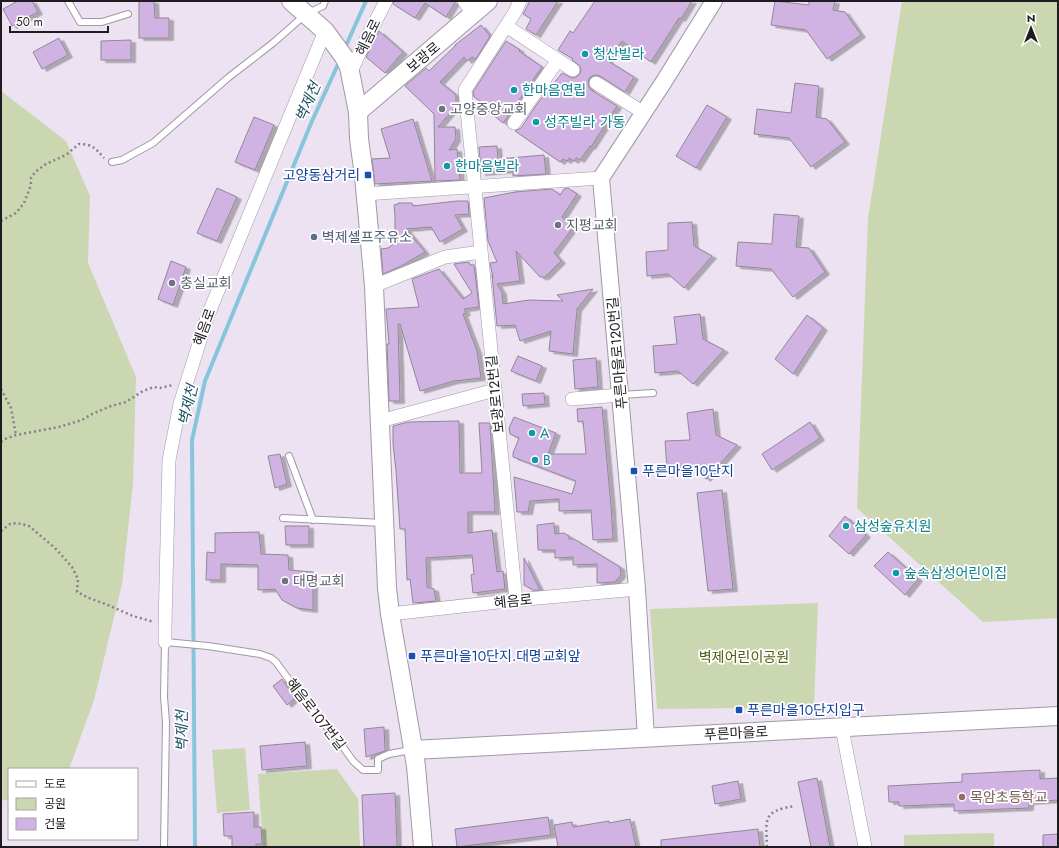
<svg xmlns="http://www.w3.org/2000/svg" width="1059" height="848" font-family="Jost,'Noto Sans KR',sans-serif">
<defs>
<filter id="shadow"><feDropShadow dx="4.5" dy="2.5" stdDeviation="0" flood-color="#0004"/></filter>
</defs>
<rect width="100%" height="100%" fill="#ece2f2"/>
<path fill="#cad7b0" d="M 902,1 L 1058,1 L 1058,618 L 983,622 L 857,508 L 868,219 Z
M 1,91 L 66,141 L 90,196 L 88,263 L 136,377 L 133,484 L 122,584 L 94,700 L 69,769 L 9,769 L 9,801 L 1,799 Z
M 818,603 L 814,707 L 657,709 L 650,609 Z
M 245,748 L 250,810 L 217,813 L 212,750 Z
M 337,769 L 358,799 L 360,847 L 263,847 L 258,774 Z
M 994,833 L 994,847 L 904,847 L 904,835 Z"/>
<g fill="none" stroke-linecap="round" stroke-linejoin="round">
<path stroke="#87c5dd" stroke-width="4" d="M 344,50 L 366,1
M 195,847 L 192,440 L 205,381 L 312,121 L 340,60"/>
</g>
<path fill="#d0b3e2" stroke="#908896" filter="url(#shadow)" d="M 18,1 L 32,1 L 38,12 L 12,26 L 3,9 Z
M 139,1 L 154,1 L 155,18 L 169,18 L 169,38 L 139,38 Z
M 394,1 L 456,1 L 446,17 L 425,3 L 415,18 L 393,4 Z
M 530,1 L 558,1 L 536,35 L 526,29 L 531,19 L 523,14 Z
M 595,1 L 692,1 L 681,19 L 679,18 L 651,62 L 622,41 L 608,61 L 634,77 L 625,92 L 600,76 L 596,75 L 592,76 L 589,78 L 588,83 L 589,87 L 591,90 L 617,106 L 591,147 L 590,146 L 580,160 L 576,158 L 574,161 L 569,158 L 567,161 L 563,159 L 560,162 L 515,131 L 521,128 L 537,104 L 562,73 L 572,78 L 576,77 L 580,74 L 581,70 L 580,66 L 572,60 L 573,59 L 558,50 L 570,31 L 573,33 Z
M 775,1 L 809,5 L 809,1 L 835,1 L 833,10 L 845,12 L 861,35 L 827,59 L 806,30 L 771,25 Z
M 481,25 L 490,36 L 476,59 L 472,57 L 467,61 L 464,57 L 440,82 L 456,95 L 456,106 L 438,127 L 455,127 L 456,139 L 449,150 L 457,149 L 460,180 L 435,181 L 434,114 L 405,86 L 426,68 L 429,71 L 455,46 L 455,45 Z
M 379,31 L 403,52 L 385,73 L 366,57 Z
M 59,38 L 68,55 L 42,69 L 33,52 Z
M 131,40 L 131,60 L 101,60 L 101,41 Z
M 506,41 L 520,50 L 519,51 L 542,67 L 503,123 L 488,111 L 490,108 L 474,97 L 473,92 Z
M 795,83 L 819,86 L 816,117 L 827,119 L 845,142 L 811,167 L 789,138 L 754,134 L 757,109 L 791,113 Z
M 707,105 L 727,117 L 696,168 L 676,156 Z
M 254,117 L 274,125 L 255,170 L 235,162 Z
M 413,119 L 432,181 L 375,184 L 372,159 L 390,158 L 381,129 Z
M 497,146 L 498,159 L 544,155 L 546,174 L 513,176 L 513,170 L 481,173 L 479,147 Z
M 217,188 L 237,197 L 217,241 L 197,233 Z
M 568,188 L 577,194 L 562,217 L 574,226 L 554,253 L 561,261 L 545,277 L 540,277 L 516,251 L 520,281 L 497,284 L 502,292 L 503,304 L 529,300 L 563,301 L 557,295 L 593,289 L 577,309 L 573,354 L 549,351 L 551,331 L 520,341 L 515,325 L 497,326 L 492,275 L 493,278 L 490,263 L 497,262 L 488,241 L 484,198 L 515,192 L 552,189 L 560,195 L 564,189 Z
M 457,201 L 468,201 L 469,214 L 455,215 L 463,229 L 440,242 L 431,227 L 406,229 L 425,252 L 401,266 L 383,274 L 381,249 L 388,248 L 395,243 L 395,216 L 394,205 L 398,204 L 398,203 L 412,203 L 413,206 Z
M 774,214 L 799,216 L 796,247 L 809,248 L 825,272 L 793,297 L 771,269 L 736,266 L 738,242 L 772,244 Z
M 692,222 L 694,246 L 712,256 L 684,288 L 668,274 L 647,276 L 646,252 L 668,250 L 668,223 Z
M 171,261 L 186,267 L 173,305 L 158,299 Z
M 469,262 L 470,265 L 474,265 L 479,307 L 464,309 L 466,313 L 463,314 L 477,351 L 481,378 L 454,381 L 420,391 L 400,324 L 398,324 L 400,401 L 389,401 L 387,344 L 389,344 L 386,309 L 419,307 L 412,279 L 439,269 L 463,299 L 472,293 L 454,264 Z
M 700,314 L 703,339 L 724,350 L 693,384 L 678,371 L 655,373 L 653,346 L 677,344 L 674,317 Z
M 807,315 L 823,328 L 793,374 L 775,359 Z
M 518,356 L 542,366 L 536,381 L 511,371 Z
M 596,358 L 598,387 L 575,389 L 573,360 Z
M 544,393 L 545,404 L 523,406 L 522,394 Z
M 602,407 L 611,506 L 613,539 L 593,540 L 591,510 L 559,511 L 559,499 L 530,501 L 528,512 L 517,512 L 514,477 L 572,494 L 576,481 L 513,457 L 513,453 L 519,438 L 510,434 L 509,428 L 514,417 L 556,433 L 548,454 L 586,454 L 583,421 L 578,422 L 577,409 Z
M 713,409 L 716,435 L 737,445 L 706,479 L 691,466 L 667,469 L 665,441 L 690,440 L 687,413 Z
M 459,421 L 460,473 L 482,473 L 479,423 L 490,423 L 495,512 L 468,512 L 468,533 L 492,530 L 497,572 L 503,571 L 505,589 L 473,593 L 471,575 L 474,574 L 472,555 L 426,558 L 427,587 L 434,589 L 436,601 L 413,603 L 410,579 L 407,580 L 405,529 L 400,529 L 396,471 L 393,444 L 393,426 L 408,422 Z
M 810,422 L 820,438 L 772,470 L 762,454 Z
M 280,454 L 287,484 L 275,488 L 268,456 Z
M 722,490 L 733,589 L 708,591 L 697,493 Z
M 845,516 L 866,535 L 849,554 L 829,536 Z
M 554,523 L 555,534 L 564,533 L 569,536 L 569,539 L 574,539 L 620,567 L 621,575 L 615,582 L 597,583 L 597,564 L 573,565 L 573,557 L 555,558 L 555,550 L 538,550 L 537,525 Z
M 285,526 L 309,526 L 309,545 L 286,545 Z
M 259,532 L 261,554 L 288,555 L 289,570 L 313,572 L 313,610 L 297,608 L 282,600 L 275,589 L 258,590 L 258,565 L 221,564 L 221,580 L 206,580 L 207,552 L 215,553 L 215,533 Z
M 888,552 L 918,579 L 905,595 L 874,566 Z
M 524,558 L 540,590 L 533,590 L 524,585 Z
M 282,679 L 295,698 L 287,705 L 273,686 Z
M 384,727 L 385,751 L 366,757 L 364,729 Z
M 305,742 L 307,766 L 262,770 L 260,746 Z
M 1040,770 L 1040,779 L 1058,778 L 1058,800 L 1029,802 L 1029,808 L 954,811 L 954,804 L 899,806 L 899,802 L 889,802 L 888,786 L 962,782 L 962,774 Z
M 817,778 L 830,847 L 811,847 L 798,782 Z
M 738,781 L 741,799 L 715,804 L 712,786 Z
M 395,793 L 397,847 L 364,847 L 362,795 Z
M 254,812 L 254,827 L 261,827 L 262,844 L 256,844 L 256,847 L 232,847 L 232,836 L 224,836 L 223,814 Z
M 548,817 L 551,835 L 457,847 L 455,829 Z
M 630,819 L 636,847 L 558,847 L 554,825 L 572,822 L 573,827 L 609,821 L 609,823 Z
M 758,829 L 760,847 L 661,847 L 661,840 Z
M 1058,834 L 1058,847 L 1043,847 L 1043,835 Z"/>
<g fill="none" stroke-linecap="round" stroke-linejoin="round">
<g stroke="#a198a6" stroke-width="8">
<path id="service" d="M 68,1 L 80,22 L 102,22 L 128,14
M 112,162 L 122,160 L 153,143 L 229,77 L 273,43 L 306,14 L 323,6 L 325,1
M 620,395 L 653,393
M 289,456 L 313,520
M 283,518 L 383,523
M 164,847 L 166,722 L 164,697 L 165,642 L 208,646 L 260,654 L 271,658 L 276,662 L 310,709 L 336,737 L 353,761 L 363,770 L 378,770 L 378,759 L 389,754 L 411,750"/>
</g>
<g stroke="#a198a6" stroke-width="14">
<path id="minor" d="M 464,1 L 473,14
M 506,26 L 573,70
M 350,74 L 362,47 L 386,1
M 596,83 L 644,113
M 514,123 L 558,60
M 365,194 L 601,178
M 374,286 L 445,257 L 481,252
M 572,399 L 620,395
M 380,421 L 495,390
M 516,600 L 465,90 L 515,12 L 520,1
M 390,614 L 516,600 L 637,589
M 165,642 L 165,625 L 169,460 L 180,404 L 208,315 L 325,31
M 842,728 L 865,847"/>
</g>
<g stroke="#a198a6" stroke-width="18">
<path id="tertiary" d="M 646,738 L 637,589 L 601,178 L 663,83 L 714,1"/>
</g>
<g stroke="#a198a6" stroke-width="20">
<path id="secondary" d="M 291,1 L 325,31 L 344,57 L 349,67 L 358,112 L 359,139 L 364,176 L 374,286 L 387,588 L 390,614 L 416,766 L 423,847
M 358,112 L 488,1
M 413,750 L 1058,716"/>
</g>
<path stroke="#867f8a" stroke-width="2.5" stroke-dasharray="2 3" stroke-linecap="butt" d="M 1,221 L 16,213 L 24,203 L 31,185 L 31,178 L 35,172 L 46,164 L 66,155 L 79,144 C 93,144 96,149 104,158
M 1,389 L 11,408 L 16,435
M 1,442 L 5,439 L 16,435 L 59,427 L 82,420 L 92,414 L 111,406 L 126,402 L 143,391 L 154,387 L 160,388 L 173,385
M 1,531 L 10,524 L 17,523 L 29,526 L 55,548 L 72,567 L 78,579 L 77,592 L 89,598 L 108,605 L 133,616 L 154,622
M 767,847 C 766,819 762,811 795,806"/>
<use href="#service" stroke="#fff" stroke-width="6"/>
<use href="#minor" stroke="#fff" stroke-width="13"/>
<use href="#tertiary" stroke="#fff" stroke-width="16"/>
<use href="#secondary" stroke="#fff" stroke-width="18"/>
</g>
<g fill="#0f9aa8" stroke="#fff" stroke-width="1.5">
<circle cx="585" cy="54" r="4"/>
<circle cx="514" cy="90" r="4"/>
<circle cx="536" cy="122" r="4"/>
<circle cx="447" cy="166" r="4"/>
<circle cx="532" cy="433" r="4"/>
<circle cx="535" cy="460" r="4"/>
<circle cx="846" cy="526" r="4"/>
<circle cx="896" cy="573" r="4"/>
</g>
<g fill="#6b7280" stroke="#fff" stroke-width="1.5">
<circle cx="442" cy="109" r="4"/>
<circle cx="558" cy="225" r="4"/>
<circle cx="172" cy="283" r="4"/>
<circle cx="285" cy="581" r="4"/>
</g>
<g fill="#1a4fb4" stroke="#fff" stroke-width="1.5">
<rect x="364" y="171" width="8" height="8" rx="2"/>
<rect x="630" y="467" width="8" height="8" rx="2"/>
<rect x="408" y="652" width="8" height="8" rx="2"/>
<rect x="735" y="706" width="8" height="8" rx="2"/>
</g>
<circle fill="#5c6f8a" stroke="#fff" stroke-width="1.5" cx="314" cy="237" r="4"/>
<circle fill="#8d6e63" stroke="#fff" stroke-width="1.5" cx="962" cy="797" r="4"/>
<g text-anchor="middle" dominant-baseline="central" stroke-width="3.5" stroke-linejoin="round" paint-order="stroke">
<g font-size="14" fill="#1f1c21" stroke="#fff">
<text transform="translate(368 37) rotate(-64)">혜음로</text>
<text transform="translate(423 57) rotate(-40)">보광로</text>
<text transform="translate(204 327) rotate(-70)">혜음로</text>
<text transform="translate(617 353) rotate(-95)">푸른마을로120번길</text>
<text transform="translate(495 394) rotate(-96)">보광로12번길</text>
<text transform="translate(513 601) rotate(-6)">혜음로</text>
<text transform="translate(316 714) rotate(52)">혜음로107번길</text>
<text transform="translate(736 733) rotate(-3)">푸른마을로</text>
</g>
<g font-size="14" fill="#0d838f" stroke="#fff" text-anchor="start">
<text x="593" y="54">청산빌라</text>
<text x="522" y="90">한마음연립</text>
<text x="544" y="122">성주빌라 가동</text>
<text x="455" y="166">한마음빌라</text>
<text x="540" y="433">A</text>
<text x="543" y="460">B</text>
<text x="854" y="526">삼성숲유치원</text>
<text x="904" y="573">숲속삼성어린이집</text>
</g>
<g font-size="14" fill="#5b616d" stroke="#fff" text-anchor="start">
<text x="450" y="109">고양중앙교회</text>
<text x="566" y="225">지평교회</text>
<text x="180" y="283">충실교회</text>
<text x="293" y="581">대명교회</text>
</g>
<g font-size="14" fill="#164399" stroke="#fff" text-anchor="start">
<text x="360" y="175" text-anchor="end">고양동삼거리</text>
<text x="642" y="471">푸른마을10단지</text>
<text x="420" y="656">푸른마을10단지.대명교회앞</text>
<text x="747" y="710">푸른마을10단지입구</text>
</g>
<g font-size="14" fill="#4e5e75" stroke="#fff" text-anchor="start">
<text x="322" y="237">벽제셀프주유소</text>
</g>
<g font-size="14" fill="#4c5d0d" stroke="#fff">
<text x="744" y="657">벽제어린이공원</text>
</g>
<g font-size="14" fill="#785e54" stroke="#fff" text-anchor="start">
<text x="970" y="797">목암초등학교</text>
</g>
<g font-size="15" font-style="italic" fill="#1f5364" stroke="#fff">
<text transform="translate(308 102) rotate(-66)">벽제천</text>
<text transform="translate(188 405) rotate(-77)">벽제천</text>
<text transform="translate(182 731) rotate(-90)">벽제천</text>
</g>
</g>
<rect width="1059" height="848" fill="none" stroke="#1f1c21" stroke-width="4"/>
<rect x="8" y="768" width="130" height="72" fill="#ffffff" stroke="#a5a4a6"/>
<rect x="16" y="781" width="20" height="6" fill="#ffffff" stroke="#a5a4a6"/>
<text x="44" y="788" font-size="12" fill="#1f1c21">도로</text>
<rect x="16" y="798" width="20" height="12" fill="#cad7b0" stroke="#a5a4a6"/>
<text x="44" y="808" font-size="12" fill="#1f1c21">공원</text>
<rect x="16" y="818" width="20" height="12" fill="#d0b3e2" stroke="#a5a4a6"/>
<text x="44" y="828" font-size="12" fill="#1f1c21">건물</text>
<g transform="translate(1031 28)" stroke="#ffffff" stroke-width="3" paint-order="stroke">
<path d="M0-3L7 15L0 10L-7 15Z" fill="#1f1c21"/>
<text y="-6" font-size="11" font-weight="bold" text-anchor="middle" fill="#1f1c21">N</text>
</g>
<path d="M10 26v6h98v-6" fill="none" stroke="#1f1c21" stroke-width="2"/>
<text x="16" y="26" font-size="12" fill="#1f1c21" stroke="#ffffff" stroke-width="3" paint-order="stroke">50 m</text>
</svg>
